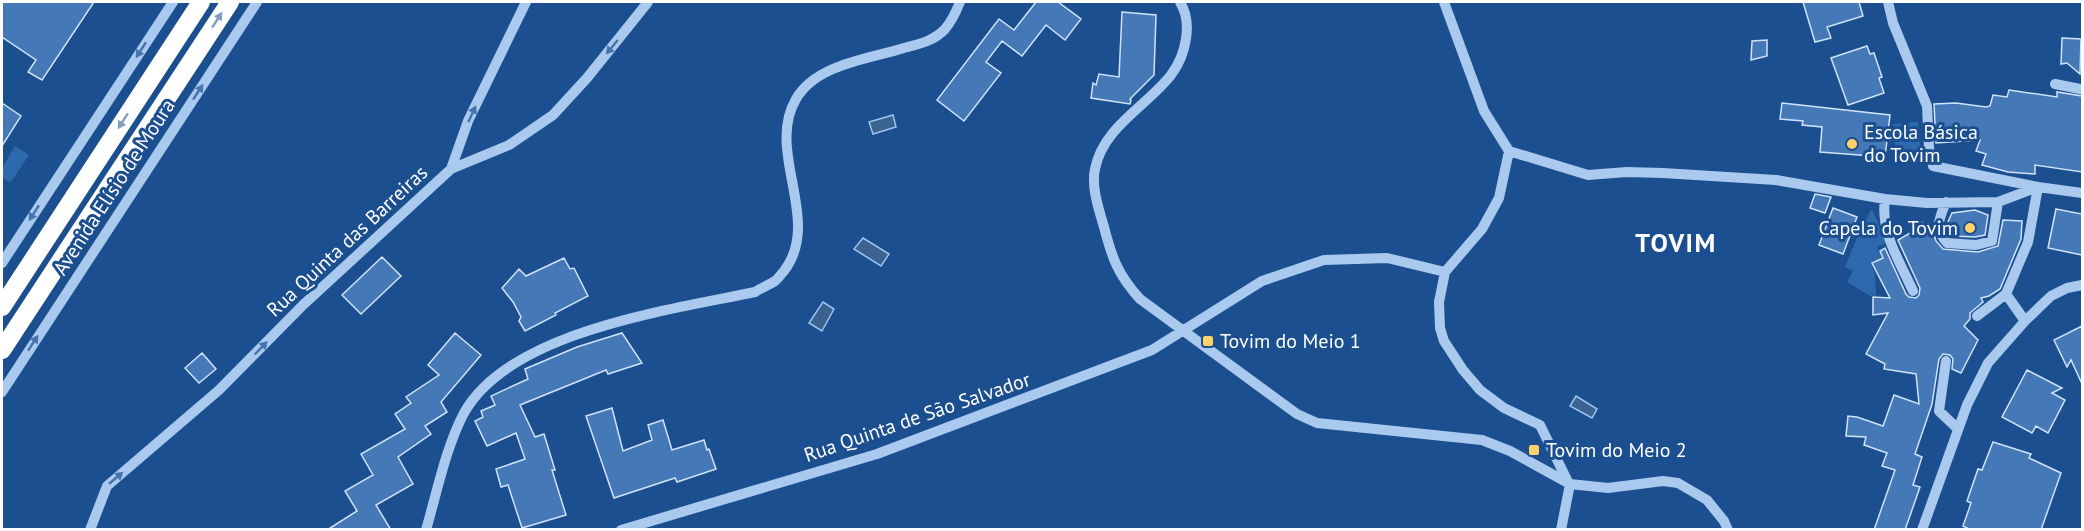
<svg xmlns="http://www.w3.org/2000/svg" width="2084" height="531" font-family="'PT Sans',sans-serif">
<rect width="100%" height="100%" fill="#1b4f8f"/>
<path fill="#2e69ad" d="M 1918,122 L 1921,156 L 1896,159 L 1893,124 Z
M 15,146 L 29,155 L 10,183 L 2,177 L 2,168 Z
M 1871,210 L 1873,211 L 1886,243 L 1877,247 L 1882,258 L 1871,263 L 1875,274 L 1876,296 L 1872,295 L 1872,297 L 1847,282 L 1853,271 L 1845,267 L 1861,228 Z"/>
<path fill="#3c6290" stroke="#9cc4f0" stroke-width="1.5" d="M 893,115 L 896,127 L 873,134 L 869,122 Z
M 863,238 L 889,254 L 881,266 L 854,249 Z
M 823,302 L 834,309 L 822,331 L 809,323 Z
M 1576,396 L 1597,409 L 1592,418 L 1570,406 Z"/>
<path fill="#4478b7" stroke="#cfe3fa" stroke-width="1.5" d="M 2,2 L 94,2 L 42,80 L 28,72 L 36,60 L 2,37 Z
M 1036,2 L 1058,2 L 1081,19 L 1065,40 L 1046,25 L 1022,56 L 1002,41 L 986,62 L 1001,73 L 964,121 L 937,100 L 999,19 L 1014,30 Z
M 1803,2 L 1859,2 L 1863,16 L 1827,27 L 1831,38 L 1815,42 Z
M 1122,12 L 1156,15 L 1154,75 L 1130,99 L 1131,100 L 1130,104 L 1091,98 L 1093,83 L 1096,85 L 1099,74 L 1119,77 Z
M 2062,38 L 2081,39 L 2080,74 L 2067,63 L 2061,64 Z
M 1767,40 L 1767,56 L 1751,60 L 1752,41 Z
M 1867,46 L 1870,54 L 1874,53 L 1882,77 L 1879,78 L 1884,93 L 1848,105 L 1831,58 Z
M 2009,90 L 2057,97 L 2057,92 L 2082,96 L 2082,172 L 2035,165 L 2035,174 L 2008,172 L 1982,165 L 1986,154 L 1976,151 L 1980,140 L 1936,143 L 1934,104 L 1956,103 L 1986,107 L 1990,106 L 1993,95 L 2007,97 Z
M 2,103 L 21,116 L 2,146 Z
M 1782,103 L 1890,115 L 1885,157 L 1820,152 L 1822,127 L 1802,125 L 1803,121 L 1780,119 Z
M 1815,194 L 1831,197 L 1825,213 L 1810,208 Z
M 1833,208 L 1857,217 L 1843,254 L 1819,245 Z
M 2056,209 L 2082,214 L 2082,255 L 2048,248 Z
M 1975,210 L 1988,215 L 1985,235 L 1975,237 L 1951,236 L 1947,224 L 1952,213 Z
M 2003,220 L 2022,221 L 2021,239 L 2000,289 L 1989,296 L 1981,298 L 1983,302 L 1970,313 L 1970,319 L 1964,326 L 1978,340 L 1961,373 L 1952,369 L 1953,359 L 1950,355 L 1943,354 L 1939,359 L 1932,404 L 1915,454 L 1922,457 L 1913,485 L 1920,487 L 1905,530 L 1874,530 L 1895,470 L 1882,466 L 1887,453 L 1864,445 L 1866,437 L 1846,436 L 1848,416 L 1857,417 L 1883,426 L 1894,395 L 1919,404 L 1916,374 L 1884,369 L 1885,364 L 1866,354 L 1888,313 L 1873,315 L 1873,297 L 1890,298 L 1872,263 L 1883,258 L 1880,251 L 1885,248 L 1906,294 L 1909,297 L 1916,298 L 1919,295 L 1920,288 L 1898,240 L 1917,229 L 1920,221 L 1932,228 L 1936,241 L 1943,249 L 1978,252 L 1998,246 Z
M 382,257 L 401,276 L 361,314 L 342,295 Z
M 564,258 L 570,269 L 574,268 L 588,296 L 555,313 L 556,315 L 525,331 L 519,321 L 521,317 L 513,302 L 502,288 L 519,269 L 526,276 Z
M 2082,326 L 2082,384 L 2071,360 L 2067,367 L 2054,340 Z
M 455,333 L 481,355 L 441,402 L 447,412 L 425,426 L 431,434 L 398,457 L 413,484 L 376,505 L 391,530 L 327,530 L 357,511 L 345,491 L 373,475 L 361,454 L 405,429 L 395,414 L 411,403 L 406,397 L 439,375 L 428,365 Z
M 622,333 L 642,363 L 608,374 L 606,370 L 520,405 L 535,437 L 544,434 L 555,470 L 552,470 L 566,515 L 522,528 L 508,485 L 501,487 L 496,469 L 525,459 L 516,433 L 487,446 L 475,421 L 483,417 L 481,411 L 495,405 L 491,396 L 528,379 L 525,369 L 577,347 Z
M 202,353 L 216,369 L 199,383 L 185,368 Z
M 2027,370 L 2062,388 L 2052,393 L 2065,400 L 2048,433 L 2036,426 L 2032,433 L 2002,417 Z
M 612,408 L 623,451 L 652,440 L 648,425 L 663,420 L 672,450 L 704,440 L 707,450 L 709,449 L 716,469 L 677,482 L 675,478 L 614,498 L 586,416 Z
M 1993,442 L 2031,454 L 2029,458 L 2061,473 L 2041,530 L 1971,530 L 1963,526 L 1971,503 L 1967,501 L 1978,469 L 1982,470 Z"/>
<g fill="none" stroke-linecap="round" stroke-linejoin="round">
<path stroke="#a9c9ee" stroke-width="10" d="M 1180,2 C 1193,23 1186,55 1171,75 C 1147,106 1103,127 1095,169 C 1091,187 1099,210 1104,227 C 1112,258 1118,275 1140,299 L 1297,414 L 1317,423 L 1482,440 L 1510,451 L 1570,484 L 1608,488 L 1663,481 L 1678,483 L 1707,500 L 1724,521 L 1728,530
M 1444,2 L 1484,111 L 1509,151 L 1588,175 L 1627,172 L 1663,173 L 1776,180 L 1885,199 L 1927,203 L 1998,202 L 2038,187 L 2082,193
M 1888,2 L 1893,23 L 1927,106 L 1929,148 L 1933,166 L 2038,187 L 2028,242 L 2006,294 L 2025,321
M 2055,84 L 2080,89
M 1509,151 L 1499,198 L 1482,229 L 1445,272 L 1439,302 L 1440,328 L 1444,341 L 1463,370 L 1480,390 L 1504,408 L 1540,425 L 1569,484
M 451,169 L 468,121 L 526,2
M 1885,199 C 1880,232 1900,262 1913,291
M 1946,202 C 1939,219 1934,228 1947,243 L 1976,245 L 1992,241 L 1998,202
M 2,263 L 173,2
M 1977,316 L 2006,294
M 1946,361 L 1939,411 L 1958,429
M 2,392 L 257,2
M 90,530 L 107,486 L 219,390 L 303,305 L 451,169 L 509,145 L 553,115 L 587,78 L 648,2
M 426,530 C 437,492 446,447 464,413 C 510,331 670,310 755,292 C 761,288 769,285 775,281 C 778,279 781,274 784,271 C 823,220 765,152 796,99 C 816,64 869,59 904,48 C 919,44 934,41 945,29 C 952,21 956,12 960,2
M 621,530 L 877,454 L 1152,350 L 1262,281 L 1324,260 L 1387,258 L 1445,272
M 1561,530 L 1570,484
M 1922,530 L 1967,405 L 1988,363 L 2025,321 L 2051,296 L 2067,288 L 2082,285"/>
<path stroke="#fff" stroke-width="18" d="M 2,307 L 201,2
M 2,350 L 230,2"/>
</g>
<defs><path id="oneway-solid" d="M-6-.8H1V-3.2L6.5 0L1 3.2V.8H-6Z" transform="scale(1.5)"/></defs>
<g fill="#829ec1">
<use href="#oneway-solid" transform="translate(217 20) rotate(-57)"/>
<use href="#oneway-solid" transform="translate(123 121) rotate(123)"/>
</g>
<g fill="#4674ac">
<use href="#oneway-solid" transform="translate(612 47) rotate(129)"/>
<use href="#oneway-solid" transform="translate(141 50) rotate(123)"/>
<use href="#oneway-solid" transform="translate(198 92) rotate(-57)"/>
<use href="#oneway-solid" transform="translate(472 114) rotate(-65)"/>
<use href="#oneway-solid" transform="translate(34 213) rotate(123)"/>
<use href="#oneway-solid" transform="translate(33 343) rotate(-57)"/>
<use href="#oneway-solid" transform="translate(261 348) rotate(-46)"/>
<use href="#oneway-solid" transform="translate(116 478) rotate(-40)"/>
</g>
<g fill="#ffd166" stroke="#1b4f8f" stroke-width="2">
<circle cx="1852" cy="144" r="6"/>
<circle cx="1970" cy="228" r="6"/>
<rect x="1202" y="335" width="12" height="12" rx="3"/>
<rect x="1528" y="444" width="12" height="12" rx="3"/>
</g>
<g text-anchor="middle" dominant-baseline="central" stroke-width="6" stroke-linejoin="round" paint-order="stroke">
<g font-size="20" fill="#fff" stroke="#1b4f8f" text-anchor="start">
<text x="1864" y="132">Escola Básica<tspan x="1864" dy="23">do Tovim</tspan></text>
<text x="1958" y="228" text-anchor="end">Capela do Tovim</text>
<text x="1220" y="341">Tovim do Meio 1</text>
<text x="1546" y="450">Tovim do Meio 2</text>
</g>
<g font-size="20" fill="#fff" stroke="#1b4f8f">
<text transform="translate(114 187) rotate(-57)">Avenida Elísio de Moura</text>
<text transform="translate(347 241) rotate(-43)">Rua Quinta das Barreiras</text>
<text transform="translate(917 417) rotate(-19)">Rua Quinta de São Salvador</text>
</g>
<g font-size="26" font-weight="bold" letter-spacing="1.5" fill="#fff" stroke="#1b4f8f">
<text x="1676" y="242">TOVIM</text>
</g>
</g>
<rect width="2084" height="531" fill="none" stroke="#ffffff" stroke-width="6"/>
</svg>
